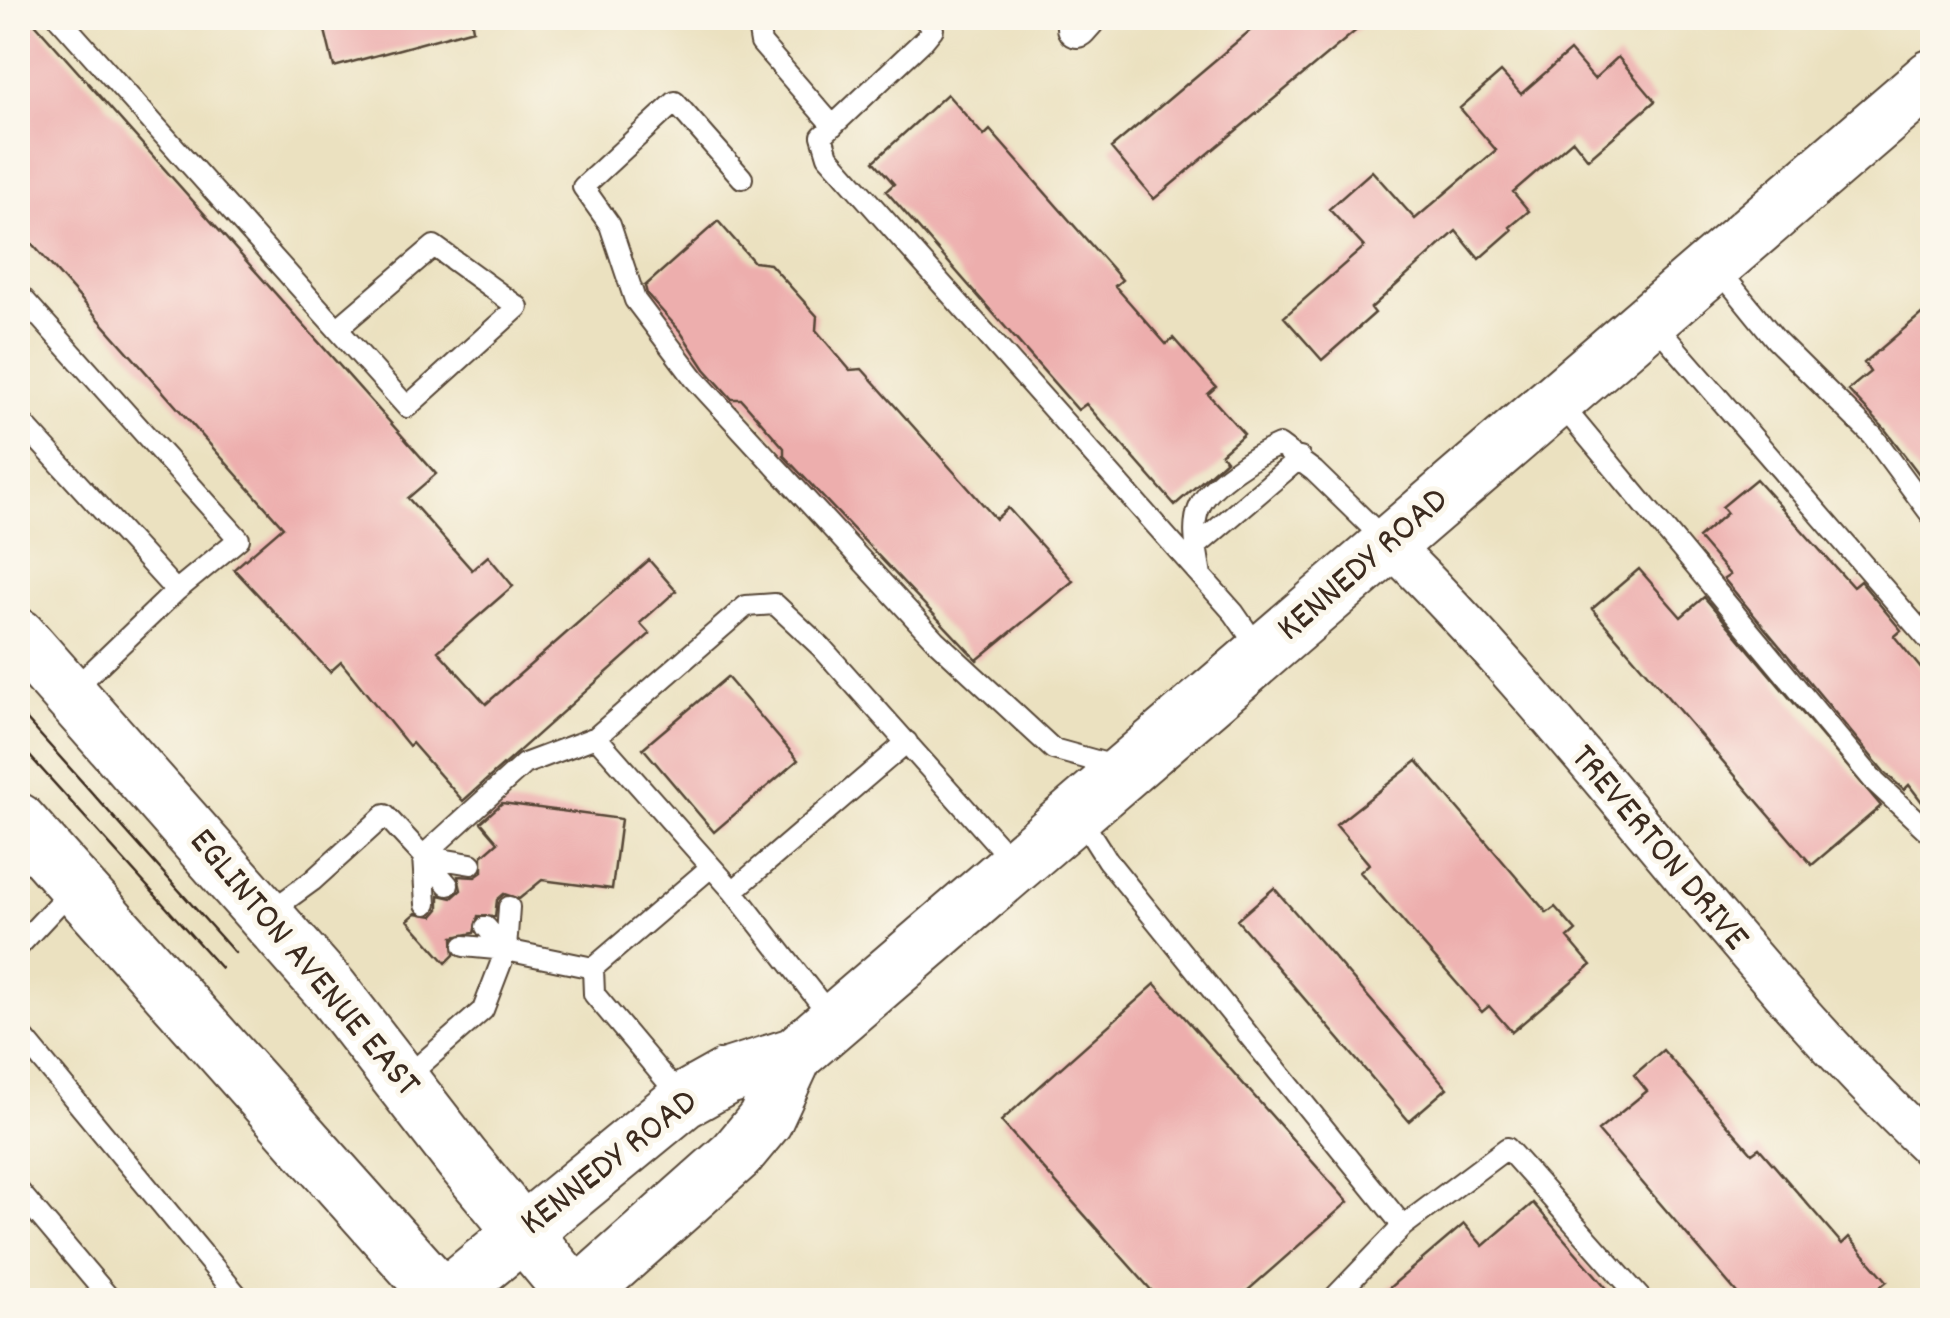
<svg xmlns="http://www.w3.org/2000/svg" width="1950" height="1318" font-family="Dekko,sans-serif">
<rect width="100%" height="100%" fill="#fbf7ec"/>
<filter id="ink" filterUnits="userSpaceOnUse"><feTurbulence type="fractalNoise" baseFrequency=".01" numOctaves="2"/><feDisplacementMap in="SourceGraphic" scale="20" xChannelSelector="R" yChannelSelector="G"/><feConvolveMatrix kernelMatrix="1 2 1 2 8 2 1 2 1" color-interpolation-filters="sRGB"/></filter>
<filter id="wash" filterUnits="userSpaceOnUse"><feTurbulence type="fractalNoise" baseFrequency=".0048" numOctaves="4" result="noise"/><feDisplacementMap in="SourceGraphic" scale="40" xChannelSelector="R" yChannelSelector="G"/><feGaussianBlur stdDeviation="2.25" result="paint"/><feColorMatrix in="noise" values="0 0 0 0 0 0 0 0 0 0 0 0 0 0 0 0 0 1.4 0 .05"/><feComposite in="paint" operator="in"/></filter>
<g filter="url(#wash)">
<rect width="100%" height="100%" fill="#ebe1c0"/>
<g id="blocks">
<path fill="#edaead" d="M 18,18 L 30,18 L 436,474 L 408,498 L 472,570 L 488,556 L 513,586 L 438,651 L 486,704 L 649,560 L 676,591 L 640,623 L 650,634 L 463,801 L 412,743 L 409,746 L 341,662 L 330,672 L 234,569 L 283,527 L 18,228 Z
M 322,18 L 471,18 L 473,29 L 334,67 Z
M 1265,18 L 1371,18 L 1154,199 L 1111,148 Z
M 1570,51 L 1594,79 L 1618,57 L 1655,101 L 1588,159 L 1573,140 L 1513,192 L 1529,211 L 1510,227 L 1512,230 L 1479,259 L 1456,231 L 1371,308 L 1375,313 L 1322,360 L 1284,317 L 1364,247 L 1329,209 L 1372,171 L 1415,219 L 1496,150 L 1460,108 L 1501,72 L 1521,94 Z
M 947,94 L 984,136 L 990,130 L 1122,280 L 1115,286 L 1166,344 L 1173,338 L 1216,387 L 1208,394 L 1244,434 L 1221,454 L 1226,460 L 1175,505 L 1086,404 L 1078,410 L 886,191 L 894,184 L 874,161 Z
M 718,221 L 754,262 L 770,264 L 817,316 L 816,330 L 850,370 L 862,369 L 996,519 L 1008,508 L 1073,581 L 977,660 L 784,456 L 784,448 L 741,399 L 732,399 L 705,369 L 680,331 L 647,294 L 645,286 Z
M 1932,305 L 1932,491 L 1884,428 L 1848,390 L 1870,372 L 1864,363 Z
M 1756,479 L 1853,587 L 1860,581 L 1901,630 L 1894,636 L 1932,682 L 1932,815 L 1909,785 L 1904,790 L 1885,773 L 1724,579 L 1730,575 L 1698,538 L 1727,513 L 1722,507 Z
M 1639,569 L 1681,617 L 1704,597 L 1881,806 L 1812,865 L 1592,609 Z
M 727,677 L 798,760 L 714,832 L 643,748 Z
M 1417,761 L 1547,913 L 1555,907 L 1576,931 L 1568,938 L 1591,965 L 1512,1032 L 1489,1006 L 1482,1012 L 1360,872 L 1369,864 L 1336,825 Z
M 502,803 L 621,819 L 612,889 L 542,880 L 519,899 L 504,894 L 497,900 L 495,917 L 478,916 L 474,933 L 453,937 L 454,955 L 446,963 L 408,920 L 416,913 L 433,916 L 439,909 L 439,895 L 452,898 L 461,890 L 458,876 L 475,877 L 482,872 L 482,856 L 498,842 L 481,822 Z
M 1274,888 L 1447,1088 L 1409,1121 L 1237,920 Z
M 1155,984 L 1348,1202 L 1237,1300 L 1160,1300 L 1001,1121 Z
M 1663,1050 L 1752,1153 L 1759,1148 L 1842,1244 L 1849,1237 L 1887,1281 L 1864,1300 L 1743,1300 L 1598,1131 L 1647,1091 L 1634,1075 Z
M 1533,1203 L 1617,1300 L 1375,1300 L 1464,1224 L 1483,1246 Z"/>
</g>
</g>
<g filter="url(#ink)">
<use href="#blocks" fill-opacity="0" stroke="#554536" stroke-width="2.5"/>
<g fill="none" stroke-linecap="round" stroke-linejoin="round">
<g stroke="#554536" stroke-width="24">
<path id="lane" d="M 59,18 L 407,407 L 518,307 L 434,246 L 337,329
M 766,18 L 758,25 L 761,43 L 833,126
M 923,18 L 933,29 L 924,40 L 822,136 L 828,156 L 1234,613 L 1261,652
M 742,178 L 675,102 L 583,187 L 610,225 L 635,300 L 694,378 L 935,640 L 1053,749 L 1118,767
M 1715,265 L 1776,340 L 1873,436 L 1932,516
M 18,293 L 239,539 L 176,591 L 72,691
M 1652,321 L 1932,644
M 1558,401 L 1875,782 L 1932,835
M 18,418 L 176,591
M 1197,546 L 1300,458
M 1201,576 C 1198,554 1190,527 1200,506 C 1211,483 1256,455 1279,445 L 1314,471 L 1388,543
M 1079,816 L 1107,860 L 1403,1226 L 1507,1148 L 1642,1300
M 423,856 L 448,885
M 733,891 L 907,742
M 426,904 L 423,856 L 471,864
M 268,913 L 312,881 L 385,815 L 423,856 L 524,764 L 596,737
M 486,927 L 506,950 L 593,968
M 464,946 L 506,950 L 509,907
M 18,947 L 74,887
M 593,968 L 594,994 L 682,1099
M 593,968 L 711,867
M 832,1018 L 733,891 L 596,737 L 746,606 L 775,604 L 821,647 L 1014,863
M 18,1031 L 241,1300
M 402,1081 L 483,1010 L 506,950
M 18,1190 L 111,1300
M 1332,1300 L 1403,1226"/>
</g>
<g stroke="#554536" stroke-width="44">
<path id="street" d="M 1077,27 L 1085,18
M 1389,544 C 1583,733 1734,962 1932,1149"/>
</g>
<g stroke="#554536" stroke-width="59">
<path id="secondary" d="M 441,1300 L 683,1101 L 726,1077 L 795,1055 L 1932,77
M 573,1300 L 736,1155 L 765,1120 L 795,1055"/>
</g>
<g stroke="#554536" stroke-width="59">
<path id="primary" d="M 18,636 L 331,990 L 462,1159 L 579,1300
M 18,821 L 445,1300"/>
</g>
<use href="#lane" stroke="#fff" stroke-width="20"/>
<use href="#street" stroke="#fff" stroke-width="40"/>
<use href="#secondary" stroke="#fff" stroke-width="55"/>
<use href="#primary" stroke="#fff" stroke-width="55"/>
<path stroke="#3b2a1e" stroke-width="2.5" d="M 18,710 L 235,953
M 18,743 L 221,968"/>
</g>
</g>
<g text-anchor="middle" dominant-baseline="central" stroke-width="10" stroke-linejoin="round" paint-order="stroke">
<g font-size="38" fill="#3b2a1e" stroke="#fbf7ec">
<text transform="translate(1364 566) rotate(-41)">KENNEDY ROAD</text>
<text transform="translate(1658 849) rotate(50)">TREVERTON DRIVE</text>
<text transform="translate(303 964) rotate(50)">EGLINTON AVENUE EAST</text>
<text transform="translate(610 1164) rotate(-38)">KENNEDY ROAD</text>
</g>
</g>
<rect width="1950" height="1318" fill="none" stroke="#fbf7ec" stroke-width="60"/>
</svg>
